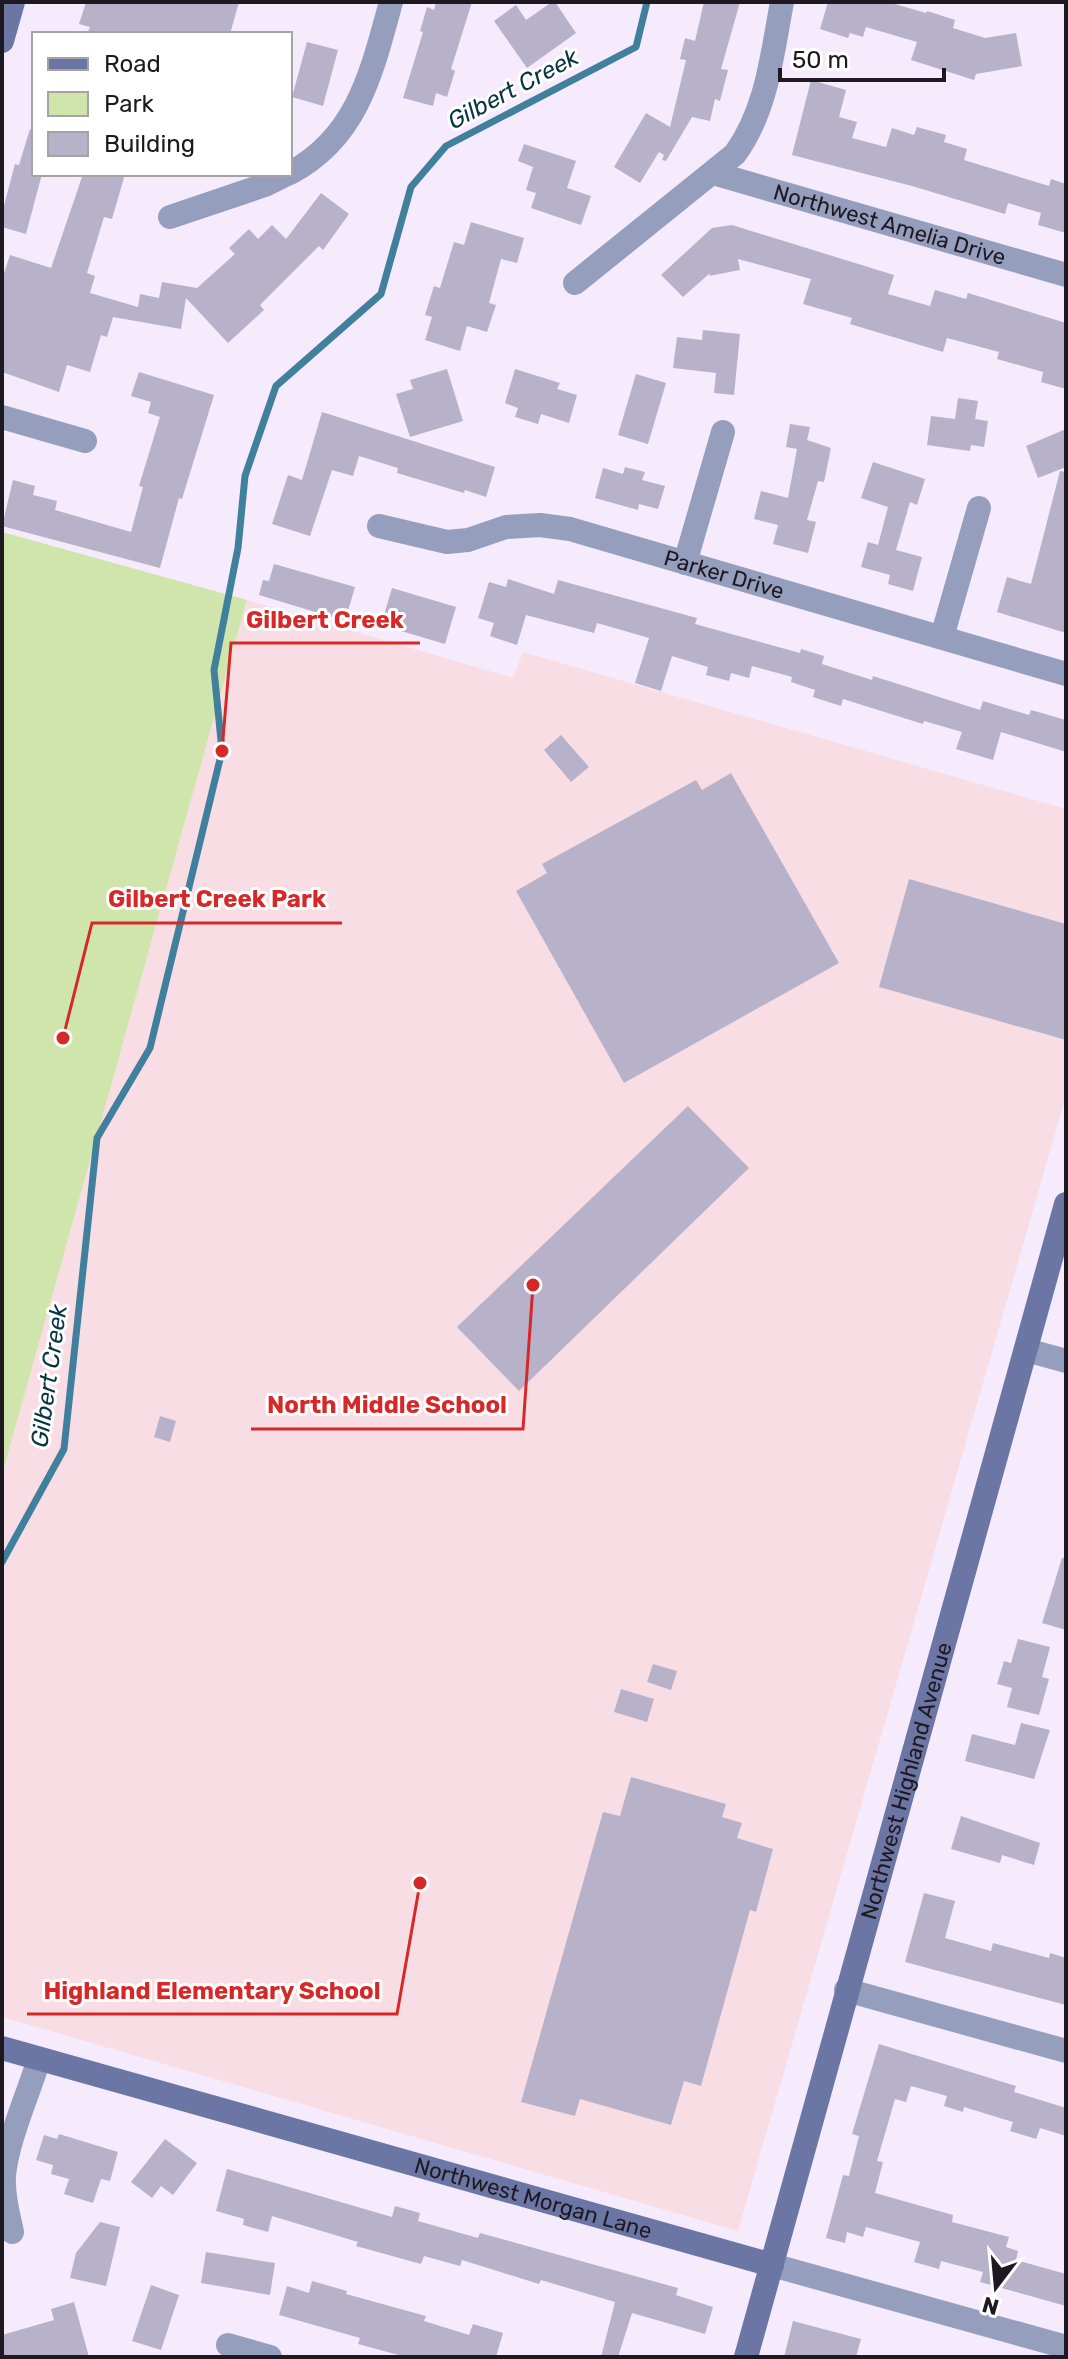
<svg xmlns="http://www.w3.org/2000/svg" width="1068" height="2359" font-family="Rubik,sans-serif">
<rect width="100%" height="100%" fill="#f6eafd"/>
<path fill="#f8dee4" d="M 247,600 L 513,678 L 523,652 L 1066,809 L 1066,1096 L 738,2231 L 2,2017 L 2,1475 Z"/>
<path fill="#d0e5ac" d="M 2,532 L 247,600 L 2,1475 Z"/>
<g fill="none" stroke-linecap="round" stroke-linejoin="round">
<path stroke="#40809d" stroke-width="7" d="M 2,1562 L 64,1449 L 97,1138 L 150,1048 L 222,751 L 214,670 L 238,548 L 245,476 L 276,386 L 381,294 L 411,187 L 446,146 L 636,47 L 647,2"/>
</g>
<path fill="#b7b2ca" d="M 86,2 L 239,2 L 230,34 L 87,34 L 90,27 L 79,24 Z
M 436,2 L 472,2 L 451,69 L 455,71 L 447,97 L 436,93 L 433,106 L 403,98 L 423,32 L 420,31 L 427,7 L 434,10 Z
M 552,2 L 555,2 L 576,33 L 527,68 L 494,21 L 516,5 L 526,20 Z
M 704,2 L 740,2 L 721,69 L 728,70 L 720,101 L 715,99 L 710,121 L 692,117 L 666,161 L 662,160 L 664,155 L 659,152 L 640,183 L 614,167 L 646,113 L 670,127 L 686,60 L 680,59 L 685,38 L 695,41 Z
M 828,2 L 888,2 L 926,13 L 927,11 L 955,20 L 953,28 L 985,38 L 1016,33 L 1022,66 L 976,74 L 974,80 L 911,60 L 917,42 L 866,27 L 863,37 L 850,33 L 848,38 L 820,29 Z
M 307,42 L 338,50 L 323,106 L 292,97 Z
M 811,80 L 846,90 L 839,117 L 857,122 L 852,138 L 886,147 L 892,128 L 914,135 L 917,127 L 946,135 L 944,142 L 967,149 L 964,160 L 1049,186 L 1051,179 L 1066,184 L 1066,233 L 1038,225 L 1041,213 L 1008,203 L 1005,214 L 912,186 L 792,155 Z
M 30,129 L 34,130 L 34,174 L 42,174 L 26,234 L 2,227 L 2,213 L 15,164 L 19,165 Z
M 524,144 L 576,161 L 567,188 L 591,196 L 581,225 L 531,208 L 536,193 L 526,190 L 533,167 L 518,161 Z
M 83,174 L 125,174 L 112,219 L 104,217 L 87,273 L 95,276 L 90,293 L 138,307 L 140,294 L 159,298 L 162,282 L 197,288 L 235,254 L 229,248 L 249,229 L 258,239 L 272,225 L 286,239 L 321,193 L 349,214 L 323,250 L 319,246 L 260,305 L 264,310 L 228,343 L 186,298 L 181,329 L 113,317 L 107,337 L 101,335 L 90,372 L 67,365 L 59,392 L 2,372 L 2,279 L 10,255 L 51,268 Z
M 471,222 L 524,238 L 517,263 L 501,259 L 489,303 L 496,305 L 487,332 L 467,326 L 460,351 L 425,340 L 432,317 L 425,315 L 434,286 L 440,288 L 454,242 L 464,245 Z
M 732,225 L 894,275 L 888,294 L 930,306 L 935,290 L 966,299 L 968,293 L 1066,323 L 1066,389 L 1041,382 L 1043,372 L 997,359 L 999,352 L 947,338 L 943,352 L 850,324 L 852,318 L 803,304 L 811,279 L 738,259 L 740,270 L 709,276 L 710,273 L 683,297 L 661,275 L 712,228 Z
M 703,330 L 740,334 L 734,395 L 714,393 L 716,373 L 673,368 L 677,337 L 702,340 Z
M 447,369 L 463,421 L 410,437 L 396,394 L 413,389 L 410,380 Z
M 515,369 L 560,383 L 557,389 L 577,395 L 569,423 L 541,414 L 538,424 L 515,417 L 518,408 L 505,403 Z
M 139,372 L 214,395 L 182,499 L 179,498 L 160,568 L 2,526 L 13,480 L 35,486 L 33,495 L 57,501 L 55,510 L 131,532 L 143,487 L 139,486 L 160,417 L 148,413 L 151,402 L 131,396 Z
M 636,374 L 666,383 L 648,444 L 618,435 Z
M 958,398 L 978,401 L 975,419 L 988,421 L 984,447 L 971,445 L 970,451 L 927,445 L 931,416 L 955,419 Z
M 322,412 L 495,467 L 486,497 L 465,490 L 464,493 L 397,473 L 398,468 L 359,456 L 353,476 L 332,470 L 310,536 L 272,524 L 288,475 L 302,480 Z
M 790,424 L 810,427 L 807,440 L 831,448 L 824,482 L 818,481 L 807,520 L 816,522 L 808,553 L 773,544 L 778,525 L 754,519 L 761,491 L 788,498 L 797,449 L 786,447 Z
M 1066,429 L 1066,467 L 1038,478 L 1026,446 Z
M 873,462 L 925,479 L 917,505 L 910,502 L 896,550 L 922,557 L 913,591 L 888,584 L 890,575 L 861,567 L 868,542 L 878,545 L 888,507 L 861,498 Z
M 625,467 L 645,472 L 642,480 L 665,486 L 658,509 L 639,504 L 638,510 L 595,498 L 603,468 L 623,474 Z
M 1060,471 L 1066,472 L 1066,633 L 997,612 L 1007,577 L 1031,584 Z
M 274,564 L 355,587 L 345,621 L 259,595 L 263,580 L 269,581 Z
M 508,579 L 554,594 L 558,580 L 697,618 L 695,624 L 800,653 L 801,649 L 824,656 L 822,664 L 872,680 L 873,676 L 980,710 L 983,701 L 1029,715 L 1031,710 L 1066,720 L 1066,752 L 1001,732 L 993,760 L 956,749 L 962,732 L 924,721 L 923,724 L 843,699 L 841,706 L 813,697 L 815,690 L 791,682 L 792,677 L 752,666 L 749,678 L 731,673 L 729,681 L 706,675 L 708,667 L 672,656 L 661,691 L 635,683 L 649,638 L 597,623 L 594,633 L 526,615 L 517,645 L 490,636 L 494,623 L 478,618 L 489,582 L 506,587 Z
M 392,588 L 456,607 L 445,644 L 381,625 Z
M 561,735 L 589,767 L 571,782 L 544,750 Z
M 731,773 L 839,963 L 624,1083 L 516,891 L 547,873 L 542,864 L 696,780 L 702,790 Z
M 909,879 L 1066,924 L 1066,1040 L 879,987 Z
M 688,1106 L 749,1168 L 519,1391 L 457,1327 Z
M 160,1416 L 176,1421 L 170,1442 L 154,1437 Z
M 1062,1558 L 1066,1558 L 1066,1630 L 1042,1623 Z
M 1018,1639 L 1050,1647 L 1042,1677 L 1049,1679 L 1039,1715 L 1007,1707 L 1012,1688 L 997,1684 L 1004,1661 L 1011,1663 Z
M 653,1664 L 677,1671 L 671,1690 L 647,1682 Z
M 621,1689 L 654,1699 L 647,1722 L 614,1712 Z
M 1021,1723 L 1050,1730 L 1034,1779 L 965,1761 L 972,1734 L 1015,1745 Z
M 631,1777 L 726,1804 L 722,1817 L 742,1823 L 737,1838 L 773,1849 L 756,1912 L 750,1910 L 701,2086 L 684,2081 L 671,2125 L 580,2099 L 575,2116 L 521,2102 L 603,1812 L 620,1816 Z
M 961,1816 L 1040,1843 L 1034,1865 L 1002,1855 L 1000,1863 L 951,1849 Z
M 924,1893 L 955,1901 L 945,1938 L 991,1951 L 993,1943 L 1049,1958 L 1050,1953 L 1066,1958 L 1066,2005 L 905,1962 Z
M 879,2044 L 1016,2086 L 1014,2092 L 1066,2108 L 1066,2136 L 1040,2128 L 1036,2139 L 1010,2131 L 1013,2122 L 964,2107 L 963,2112 L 944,2106 L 947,2096 L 911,2086 L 906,2102 L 895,2099 L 877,2161 L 883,2162 L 875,2193 L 953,2215 L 952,2222 L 1009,2237 L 1006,2247 L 1018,2251 L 1016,2260 L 1066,2274 L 1066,2306 L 980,2282 L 983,2272 L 941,2261 L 939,2269 L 914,2262 L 920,2242 L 866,2227 L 863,2237 L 847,2232 L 845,2243 L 826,2238 L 843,2175 L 849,2176 L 859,2136 L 852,2134 Z
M 59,2134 L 118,2152 L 110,2181 L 101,2179 L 93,2203 L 64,2194 L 69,2179 L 51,2174 L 53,2165 L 36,2160 L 44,2135 L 57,2139 Z
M 165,2139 L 197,2163 L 173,2195 L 161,2186 L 152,2198 L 131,2182 Z
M 227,2169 L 392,2217 L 395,2206 L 420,2213 L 418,2221 L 478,2238 L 480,2233 L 678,2288 L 676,2295 L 713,2307 L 705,2334 L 632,2313 L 618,2357 L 601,2357 L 615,2302 L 541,2280 L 539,2284 L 462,2260 L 460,2266 L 424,2256 L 421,2264 L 356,2246 L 358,2242 L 272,2216 L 268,2232 L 243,2225 L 244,2219 L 216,2211 Z
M 100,2222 L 120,2227 L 106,2286 L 70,2278 L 76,2253 Z
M 206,2252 L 275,2263 L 270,2295 L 201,2283 Z
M 312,2281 L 347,2291 L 346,2294 L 426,2316 L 424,2321 L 469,2335 L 473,2324 L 503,2333 L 496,2357 L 406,2357 L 358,2344 L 360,2338 L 279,2315 L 287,2286 L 309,2293 Z
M 151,2285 L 179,2295 L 161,2350 L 132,2341 Z
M 74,2302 L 89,2357 L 2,2357 L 2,2335 L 54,2320 L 51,2309 Z
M 793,2321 L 861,2339 L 856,2357 L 784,2357 Z"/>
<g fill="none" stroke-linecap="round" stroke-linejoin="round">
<g stroke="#969ebd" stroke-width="24">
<path d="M 290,173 C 358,137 372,71 391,2"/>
<path id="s1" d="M 713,173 L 1066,275"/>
<path d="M 170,217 L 265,185 L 287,174"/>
<path d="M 575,283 L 735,154 C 767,110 772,55 782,2"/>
<path d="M 2,417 L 85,441"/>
<path id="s2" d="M 379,526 L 447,542 L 468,540 L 506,527 L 540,525 L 570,529 L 1066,674"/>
<path d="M 685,563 L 723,432"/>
<path d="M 942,637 L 979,508"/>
<path d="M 1026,1350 L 1066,1361"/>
<path d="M 846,1990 L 1066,2051"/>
<path d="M 12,2232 C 8,2214 3,2195 4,2175 C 8,2138 28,2095 39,2059"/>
<path d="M 772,2265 L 1066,2347"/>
<path d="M 228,2345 L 270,2357"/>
</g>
<g stroke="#6c76a4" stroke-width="24">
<path d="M 2,41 L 13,2"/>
<path id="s3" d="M 2,2048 L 772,2265"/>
<path id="s4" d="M 746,2357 L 1066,1204"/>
</g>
</g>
<g text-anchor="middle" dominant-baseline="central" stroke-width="6" stroke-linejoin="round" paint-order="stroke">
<g font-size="22" fill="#1e1921" stroke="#fff">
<text stroke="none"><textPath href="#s1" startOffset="184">Northwest Amelia Drive</textPath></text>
<text stroke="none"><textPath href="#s2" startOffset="356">Parker Drive</textPath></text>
<text stroke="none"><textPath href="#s4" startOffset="598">Northwest Highland Avenue</textPath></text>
<text stroke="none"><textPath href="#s3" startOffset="552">Northwest Morgan Lane</textPath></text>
</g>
<g font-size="24" font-style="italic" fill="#083544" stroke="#fff">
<text transform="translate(513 89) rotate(-28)">Gilbert Creek</text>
<text transform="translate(49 1376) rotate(-82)">Gilbert Creek</text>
</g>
</g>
<path fill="none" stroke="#d62828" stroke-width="3" d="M222 751L231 643H420M63 1038L92 923H342M533 1285L523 1429H251M420 1883L397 2014H27"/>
<g fill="#d62828" stroke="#fff" stroke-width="3">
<circle cx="222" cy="751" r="8"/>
<circle cx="63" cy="1038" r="8"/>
<circle cx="533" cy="1285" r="8"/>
<circle cx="420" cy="1883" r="8"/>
</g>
<g font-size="24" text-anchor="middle" font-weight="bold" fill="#d62828" stroke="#fff" stroke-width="6" stroke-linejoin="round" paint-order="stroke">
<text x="325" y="628">Gilbert Creek</text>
<text x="217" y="907">Gilbert Creek Park</text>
<text x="387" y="1413">North Middle School</text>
<text x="212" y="1999">Highland Elementary School</text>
</g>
<rect width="1068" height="2359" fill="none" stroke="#1e1921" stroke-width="8"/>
<rect x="32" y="32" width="260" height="144" fill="#ffffff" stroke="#a5a3a6" stroke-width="2"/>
<rect x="48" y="58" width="40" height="12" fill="#6c76a4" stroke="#a5a3a6" stroke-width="2"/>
<text x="104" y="72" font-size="24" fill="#1e1921">Road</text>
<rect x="48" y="92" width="40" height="24" fill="#d0e5ac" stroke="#a5a3a6" stroke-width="2"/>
<text x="104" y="112" font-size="24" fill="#1e1921">Park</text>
<rect x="48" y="132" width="40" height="24" fill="#b7b2ca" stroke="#a5a3a6" stroke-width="2"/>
<text x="104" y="152" font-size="24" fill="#1e1921">Building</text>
<g transform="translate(996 2287) rotate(196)" stroke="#ffffff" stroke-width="6" paint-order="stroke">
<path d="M0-6L14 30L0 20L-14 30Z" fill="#1e1921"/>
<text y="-12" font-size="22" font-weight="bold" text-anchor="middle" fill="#1e1921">N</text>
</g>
<path d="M780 68v12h164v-12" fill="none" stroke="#1e1921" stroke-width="4"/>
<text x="792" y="68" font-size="24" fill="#1e1921" stroke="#ffffff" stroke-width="6" paint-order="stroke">50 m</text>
</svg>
